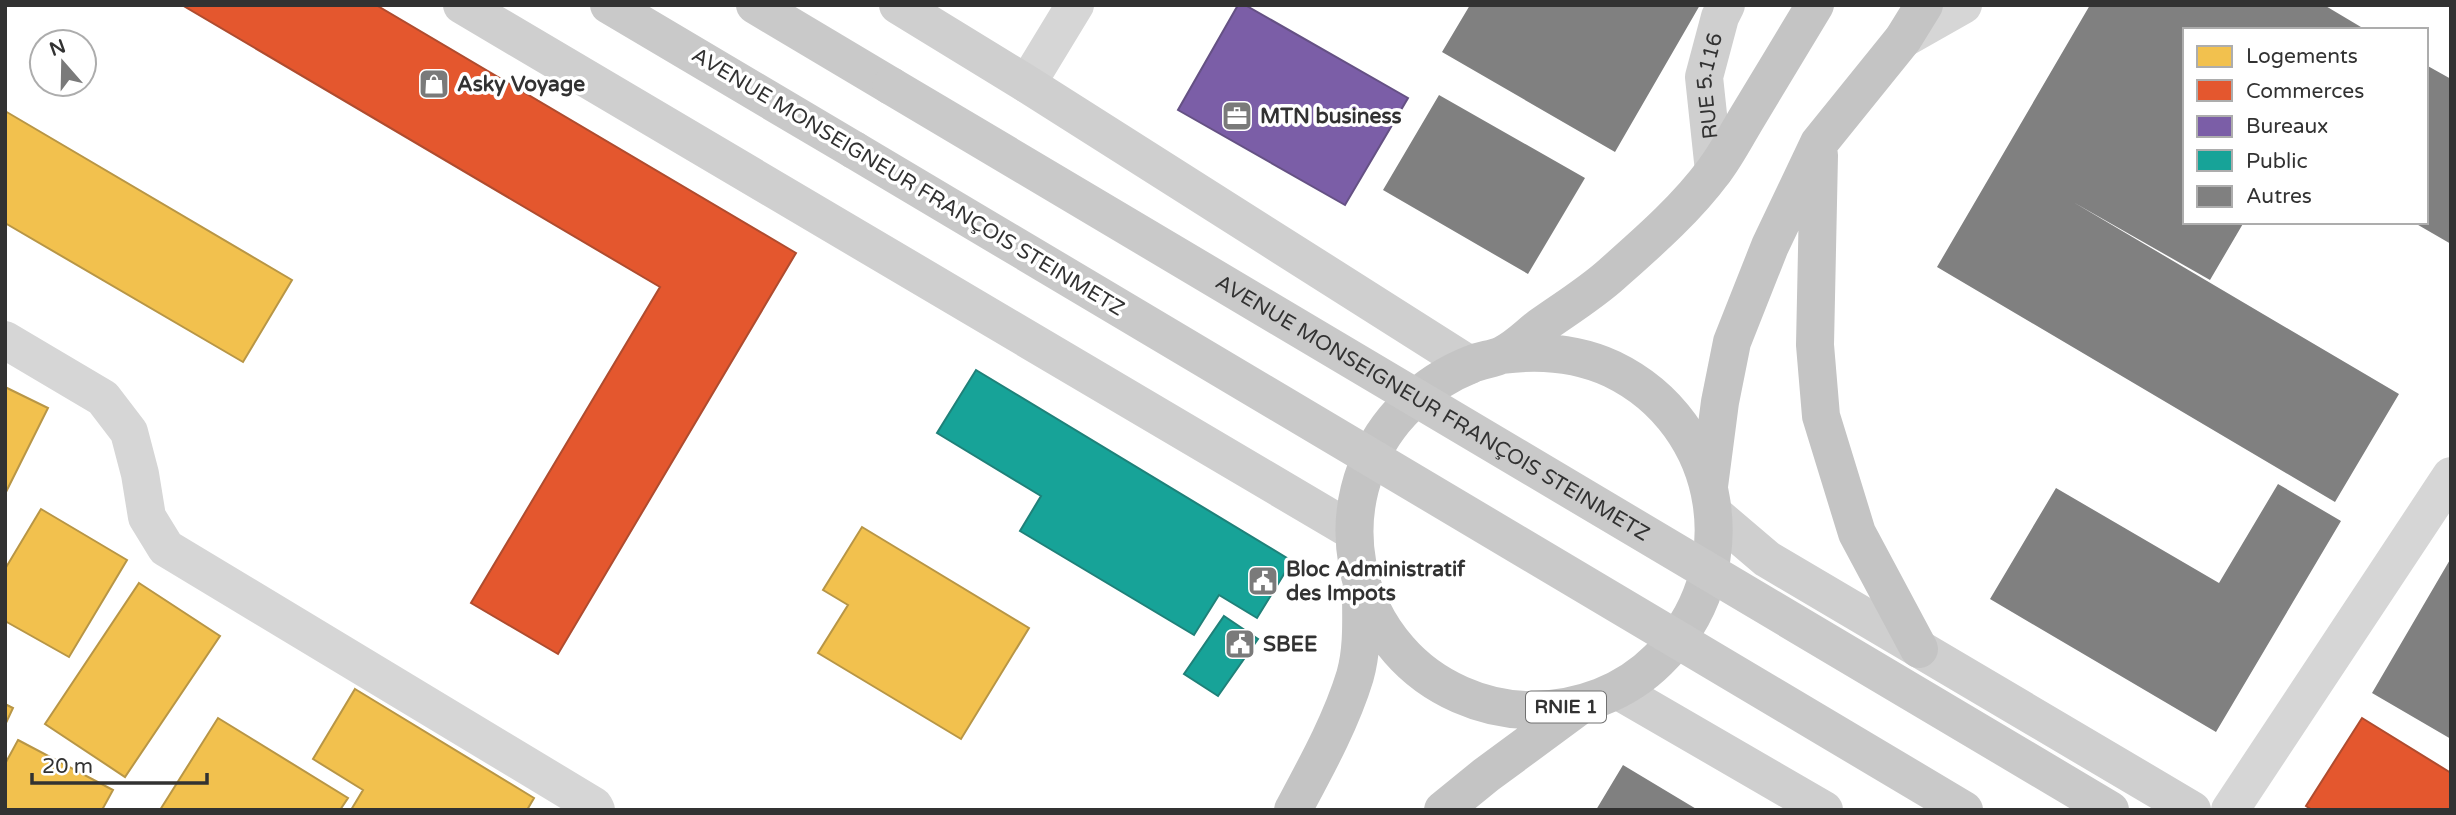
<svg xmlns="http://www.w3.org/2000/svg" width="2456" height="815" font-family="'Varela Round',sans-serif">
<rect width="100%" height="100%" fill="#fff"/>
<path fill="#f2c14e" stroke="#b89646" stroke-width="2" d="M 5,111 L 292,280 L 243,362 L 5,223 Z
M 5,387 L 48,408 L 5,494 Z
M 41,509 L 127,560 L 69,657 L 5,621 L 5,569 Z
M 862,527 L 1029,628 L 961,739 L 818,653 L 848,605 L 823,590 Z
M 139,583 L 220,636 L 125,777 L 45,724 Z
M 355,689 L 534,798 L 527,810 L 351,810 L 363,790 L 313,759 Z
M 5,704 L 13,708 L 5,725 Z
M 218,718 L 348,798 L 340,810 L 160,810 Z
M 18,740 L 113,790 L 102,810 L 5,810 L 5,764 Z"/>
<path fill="#e4572e" stroke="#af4c2f" stroke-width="2" d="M 182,5 L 376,5 L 796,253 L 558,654 L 471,603 L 660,287 Z
M 2362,718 L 2451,773 L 2451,810 L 2312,810 L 2306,806 Z"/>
<path fill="#7b5ea7" stroke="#655184" stroke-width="2" d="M 1238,5 L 1245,5 L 1408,98 L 1345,205 L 1178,110 Z"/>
<path fill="#17a398" stroke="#1f8179" stroke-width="2" d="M 976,370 L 1292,561 L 1257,618 L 1219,595 L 1194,635 L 1020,531 L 1041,496 L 937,433 Z
M 1224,616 L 1258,639 L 1218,696 L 1184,674 Z"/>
<path fill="#808080" d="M 1470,5 L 1700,5 L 1615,152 L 1442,52 Z
M 2090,5 L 2324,5 L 2366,30 L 2185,30 L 2185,222 L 2244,222 L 2210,280 L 2073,202 L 2399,394 L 2335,502 L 1937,267 Z
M 2426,65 L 2451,79 L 2451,244 L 2413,222 L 2426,222 Z
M 1439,95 L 1585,178 L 1528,274 L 1383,190 Z
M 2278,484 L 2341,521 L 2216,732 L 1990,599 L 2056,488 L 2219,583 Z
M 2451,558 L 2451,739 L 2372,693 Z
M 1623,765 L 1698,810 L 1596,810 Z"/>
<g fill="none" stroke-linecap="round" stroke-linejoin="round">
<path stroke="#d6d6d6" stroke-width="38" d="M 1903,39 L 1963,5
M 1027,84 L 1075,5
M 5,340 L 103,398 L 129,432 L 140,474 L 147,517 L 166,548 L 594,806 L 596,810
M 2230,810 L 2451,476"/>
<g stroke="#cfcfcf" stroke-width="38">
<path d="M 462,5 L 1354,532"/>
<path d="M 898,5 L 1027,84 L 1470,365"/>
<path id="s1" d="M 1714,171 L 1704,77 L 1720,17 L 1726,5"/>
<path d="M 1713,513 L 1767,559 L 2192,810"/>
<path d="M 1617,690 L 1824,810"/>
</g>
<path stroke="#c9c9c9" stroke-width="38" d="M 609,5 L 854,150
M 755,5 L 891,86"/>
<path stroke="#c4c4c4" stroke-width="38" d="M 1819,155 L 1815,345 L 1821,416 L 1857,533 L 1919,649
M 1502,355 C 1540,350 1577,353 1612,369 C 1726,424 1748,573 1658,660 C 1625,693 1580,709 1534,710 C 1484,711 1432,688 1399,650 C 1355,600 1343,530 1366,469 C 1384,420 1424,383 1472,364 C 1481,360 1493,359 1502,355 C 1516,349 1529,335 1541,326 C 1565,309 1591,293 1612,274 C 1648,242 1686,209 1714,171 C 1727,154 1737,134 1748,116 C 1770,79 1793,42 1815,5
M 1709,486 L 1720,402 L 1732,342 L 1770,246 L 1819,143 L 1903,39 L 1924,5
M 1293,810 C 1316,767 1341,722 1355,676 C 1363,648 1361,618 1361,590
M 1443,810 L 1486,775 L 1581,705"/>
<g stroke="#c9c9c9" stroke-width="38">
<path id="s2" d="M 891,86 L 2110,810"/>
<path d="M 854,150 L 1964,810"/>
</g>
</g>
<defs>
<g id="shop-square" transform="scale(1.575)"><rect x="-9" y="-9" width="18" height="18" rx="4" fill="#7a7a7a" stroke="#fff"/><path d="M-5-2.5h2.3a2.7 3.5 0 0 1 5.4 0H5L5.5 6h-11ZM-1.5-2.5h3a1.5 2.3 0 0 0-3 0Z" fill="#fff"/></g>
<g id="office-square" transform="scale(1.575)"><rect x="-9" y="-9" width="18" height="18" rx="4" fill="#7a7a7a" stroke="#fff"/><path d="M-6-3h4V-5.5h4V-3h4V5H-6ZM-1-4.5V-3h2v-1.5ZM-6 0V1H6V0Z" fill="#fff"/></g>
<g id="civic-square" transform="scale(1.575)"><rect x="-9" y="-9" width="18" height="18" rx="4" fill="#7a7a7a" stroke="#fff"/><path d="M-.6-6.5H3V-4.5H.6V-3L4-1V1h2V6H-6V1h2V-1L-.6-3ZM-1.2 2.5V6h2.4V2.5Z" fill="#fff"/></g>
</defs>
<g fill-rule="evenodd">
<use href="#shop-square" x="434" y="84"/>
<use href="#office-square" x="1237" y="116"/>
<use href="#civic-square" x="1263" y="581"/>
<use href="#civic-square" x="1240" y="644"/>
</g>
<g text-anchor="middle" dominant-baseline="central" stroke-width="7" stroke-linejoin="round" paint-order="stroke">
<rect fill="#fff" stroke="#707070" stroke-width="2" x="1526" y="691.5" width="80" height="31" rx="5"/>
<g font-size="19" font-weight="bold" fill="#323232">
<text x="1566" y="707">RNIE 1</text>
</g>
<g font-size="21" font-weight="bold" fill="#323232" stroke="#fff" text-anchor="start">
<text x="457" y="84">Asky Voyage</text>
<text x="1260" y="116">MTN business</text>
<text x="1286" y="569">Bloc Administratif<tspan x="1286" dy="24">des Impots</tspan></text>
<text x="1263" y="644">SBEE</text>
</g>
<g font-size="21" fill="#323232" stroke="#fff">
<text stroke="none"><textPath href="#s1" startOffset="86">RUE 5.116</textPath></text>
<text transform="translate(908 182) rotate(31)">AVENUE MONSEIGNEUR FRANÇOIS STEINMETZ</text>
<text stroke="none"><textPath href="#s2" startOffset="630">AVENUE MONSEIGNEUR FRANÇOIS STEINMETZ</textPath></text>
</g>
</g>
<rect width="2456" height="815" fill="none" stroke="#323232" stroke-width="14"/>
<rect x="2183" y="28" width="245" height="196" fill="#ffffff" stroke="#adadad" stroke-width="2"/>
<rect x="2197" y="46" width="35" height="21" fill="#f2c14e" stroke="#adadad" stroke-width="2"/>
<text x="2246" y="63" font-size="21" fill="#323232">Logements</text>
<rect x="2197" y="80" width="35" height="21" fill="#e4572e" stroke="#adadad" stroke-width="2"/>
<text x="2246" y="98" font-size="21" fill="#323232">Commerces</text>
<rect x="2197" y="116" width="35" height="21" fill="#7b5ea7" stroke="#adadad" stroke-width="2"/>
<text x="2246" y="133" font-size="21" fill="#323232">Bureaux</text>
<rect x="2197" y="150" width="35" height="21" fill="#17a398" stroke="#adadad" stroke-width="2"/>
<text x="2246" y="168" font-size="21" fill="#323232">Public</text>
<rect x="2197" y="186" width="35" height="21" fill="#808080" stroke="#adadad" stroke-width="2"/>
<text x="2246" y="203" font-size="21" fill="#323232">Autres</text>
<g transform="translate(63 63) rotate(340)"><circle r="33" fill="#ffffff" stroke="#adadad" stroke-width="2"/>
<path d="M0-5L12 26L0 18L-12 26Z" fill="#7a7a7a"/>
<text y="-10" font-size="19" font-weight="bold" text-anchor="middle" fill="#323232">N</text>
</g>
<path d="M32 773v10h175v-10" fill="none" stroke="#323232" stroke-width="3.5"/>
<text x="42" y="773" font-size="21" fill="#323232" stroke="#ffffff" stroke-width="5" paint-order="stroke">20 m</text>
</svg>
